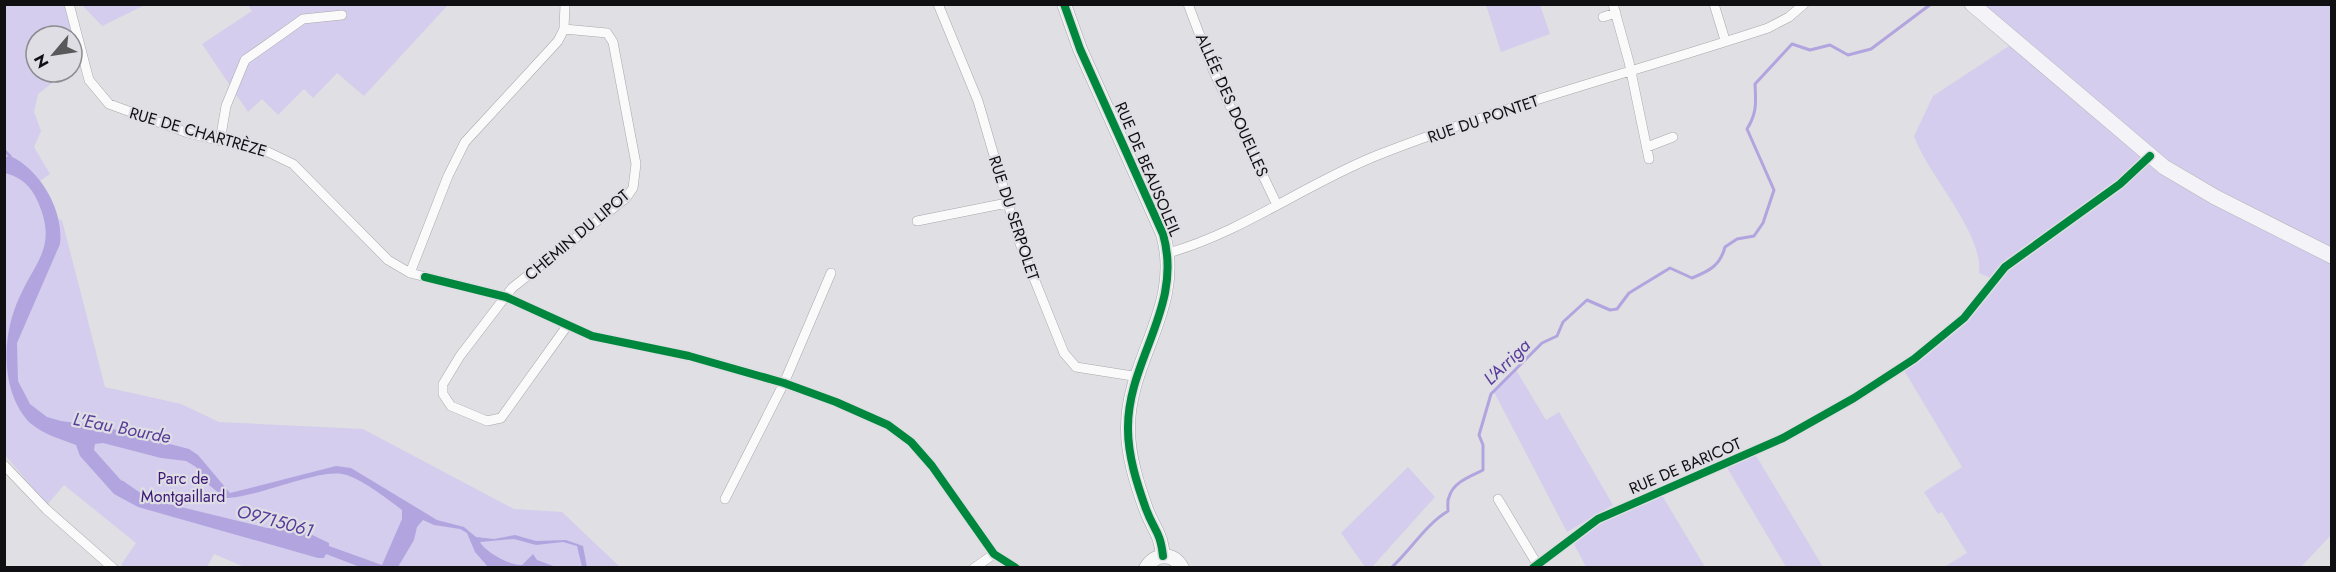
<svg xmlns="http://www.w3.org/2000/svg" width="2336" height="572" font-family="Jost,sans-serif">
<rect width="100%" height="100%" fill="#e0dfe3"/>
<path fill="#d4cded" d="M 5,5 L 69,5 L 82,61 L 72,68 L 72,36 L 36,36 L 36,72 L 66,72 L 38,94 L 34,112 L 41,131 L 34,147 L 50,174 L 40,181 L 51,199 L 58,219 L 62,220 L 105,387 L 181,404 L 219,422 L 363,429 L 514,509 L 562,512 L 620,567 L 247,568 L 214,554 L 207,567 L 125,567 L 121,565 L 136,543 L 64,485 L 47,505 L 5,455 Z
M 82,5 L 145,5 L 102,26 Z
M 248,5 L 448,5 L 364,96 L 337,73 L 313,98 L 304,89 L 278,115 L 262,99 L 248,112 L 202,44 L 252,11 Z
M 1486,5 L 1540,5 L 1550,34 L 1501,52 Z
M 1972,5 L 2331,5 L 2331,535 L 2301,567 L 1944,567 L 1967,553 L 1942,512 L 1938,514 L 1924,492 L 1962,467 L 1902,367 L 1947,334 L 1993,279 L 1979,273 C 1984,233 1927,174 1914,136 L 1933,96 L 2015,42 Z
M 1516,370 L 1546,420 L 1559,412 L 1613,505 L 1567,532 L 1494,392 Z
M 1755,454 L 1823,567 L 1786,567 L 1726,466 Z
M 1408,467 L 1435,497 L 1372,567 L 1365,567 L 1341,533 Z
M 1660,492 L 1705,567 L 1586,567 L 1572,540 L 1591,527 Z"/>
<path fill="#b2a5df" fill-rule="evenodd" d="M 10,156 C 40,169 64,211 60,244 L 17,343 L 18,381 L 30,404 L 47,417 L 61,421 L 101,426 L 189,449 L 198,455 L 230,493 L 336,466 L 351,468 L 437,520 L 464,527 L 476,537 L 494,539 L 515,535 L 536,541 L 566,540 L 583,546 L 587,567 L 582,567 L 577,546 L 563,542 L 536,545 L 514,539 L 480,542 C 485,552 511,566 522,565 L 533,554 L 537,560 L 556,567 L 488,567 L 475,552 L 467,533 L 460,529 L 434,525 L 423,520 L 417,527 L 414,540 L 398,567 L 360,567 L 326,554 L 324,558 L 318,558 L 138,507 L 114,494 L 80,456 L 76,445 C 60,439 43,434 30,423 C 0,392 1,335 20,296 C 37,259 57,246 38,202 C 31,186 21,177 5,173 L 5,157 ZM 103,443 L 161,458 L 186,461 L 196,467 L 209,485 L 225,498 C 258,498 322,466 347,475 C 366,482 386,498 402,510 L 402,519 L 382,565 L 329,546 L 329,543 L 298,528 L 267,528 L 144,498 L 127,487 L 94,450 L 95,444 Z"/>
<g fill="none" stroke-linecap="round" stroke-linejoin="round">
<path stroke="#b2a5df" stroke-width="3" d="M 4,150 L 10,156
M 122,482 L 148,500
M 1391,568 C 1411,550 1425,525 1448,511 C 1448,507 1447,501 1449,497 C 1453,482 1471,476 1483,470 L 1483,445 L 1479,435 L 1491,394 L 1542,343 L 1557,336 L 1563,322 L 1587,300 L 1610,310 L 1617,309 L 1629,293 L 1670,268 L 1692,278 C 1709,271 1720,266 1725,247 L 1737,239 L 1754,236 L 1763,223 L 1774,190 L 1747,129 C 1757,113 1756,103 1755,84 L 1792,44 L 1810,50 L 1830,45 L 1848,55 L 1871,49 L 1931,4"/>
<g stroke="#a8a7aa" stroke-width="10">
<path id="street" d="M 69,4 L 89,80 L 109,104 L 188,133 L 268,152 L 293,164 L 388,260 L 410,273 L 506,297 L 592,336 L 689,356 L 784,383 L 836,402 L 888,425 L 911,442 L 932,466 L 994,554 L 1016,568
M 938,4 L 978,101 L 1019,241 L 1064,353 L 1076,367 L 1139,377
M 1188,4 L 1213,70 L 1277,205
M 1613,4 L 1629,62 L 1649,159
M 1714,4 L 1725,40
M 1603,17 L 1616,13
M 564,29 L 607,33 L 613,42 L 636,164 L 633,188 L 626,198 L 512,288 L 460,356 L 443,384 L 443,394 L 451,406 L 487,421 L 501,418 L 567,326
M 220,141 L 226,106 L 245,60 L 303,19 L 342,15
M 1647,147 L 1673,137
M 917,221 L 1007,203
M 1168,253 C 1243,232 1307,183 1378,155 C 1505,105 1638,71 1768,28 L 1789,17 L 1804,4
M 410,273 L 448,176 L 465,142 L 558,41 L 564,29 L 565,4
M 4,465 L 46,509 L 113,568
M 725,499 L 784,383 L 831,273
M 1498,499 L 1537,564
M 974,568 L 994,554
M 1533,568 L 1598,519 L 1783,438 L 1854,398 L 1914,359 L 1964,318 L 2005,267 L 2120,184 L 2150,156"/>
</g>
<g stroke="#a8a7aa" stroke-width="15">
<path id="secondary" d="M 1064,4 L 1080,49 L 1163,234 C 1184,307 1127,360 1128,429 C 1128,456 1137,484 1146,509 C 1154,531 1160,530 1163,556
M 1146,568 C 1155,553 1173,552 1182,568"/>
</g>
<g stroke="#b7b6bd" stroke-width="16">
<path id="primary" d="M 1972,4 L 2164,167 L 2215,197 L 2332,256"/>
</g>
<use href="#street" stroke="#fafafb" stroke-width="9"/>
<use href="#secondary" stroke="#f7f7f8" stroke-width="14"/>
<use href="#primary" stroke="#f4f3f7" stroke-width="15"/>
<g stroke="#dfdee4" stroke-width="11">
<path id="cycleway" d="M 1064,4 L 1080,49 L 1163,234 C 1184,307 1127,360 1128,429 C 1128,456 1137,484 1146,509 C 1154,531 1160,530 1163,556
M 425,277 L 506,297 L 592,336 L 689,356 L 784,383 L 836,402 L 888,425 L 911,442 L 932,466 L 994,554 L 1016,568
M 1533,568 L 1598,519 L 1783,438 L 1854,398 L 1914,359 L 1964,318 L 2005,267 L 2120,184 L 2150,156"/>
</g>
<use href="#cycleway" stroke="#00873e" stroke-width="8"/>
</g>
<g text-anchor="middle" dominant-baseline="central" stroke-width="4.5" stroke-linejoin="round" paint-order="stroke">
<g font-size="16" fill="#101012" stroke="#dfdee4">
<text transform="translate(1232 105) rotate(66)">ALLÉE DES DOUELLES</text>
<text transform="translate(1483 119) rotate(-19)">RUE DU PONTET</text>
<text transform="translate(198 132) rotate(16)">RUE DE CHARTRÈZE</text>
<text transform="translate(1148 169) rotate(67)">RUE DE BEAUSOLEIL</text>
<text transform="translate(1014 218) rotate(72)">RUE DU SERPOLET</text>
<text transform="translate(577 235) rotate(-40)">CHEMIN DU LIPOT</text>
<text transform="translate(1685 466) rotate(-23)">RUE DE BARICOT</text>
</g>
<g font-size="16" fill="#3a1675" stroke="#dfdee4">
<text x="183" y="478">Parc de<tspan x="183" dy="18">Montgaillard</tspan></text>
</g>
<g font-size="18" font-style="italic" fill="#583b9a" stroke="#dfdee4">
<text transform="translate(1507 362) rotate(-44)">L'Arriga</text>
<text transform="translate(122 428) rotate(11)">L'Eau Bourde</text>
<text transform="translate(275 521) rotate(15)">O9715061</text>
</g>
</g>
<rect width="2336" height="572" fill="none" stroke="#101012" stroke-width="12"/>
<g transform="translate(54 54) rotate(241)"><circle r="28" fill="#dfdee4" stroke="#8c8c90" stroke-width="1.5"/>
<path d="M0-4.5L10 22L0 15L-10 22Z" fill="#59585b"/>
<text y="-9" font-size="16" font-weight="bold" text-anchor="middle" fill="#101012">N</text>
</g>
</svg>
